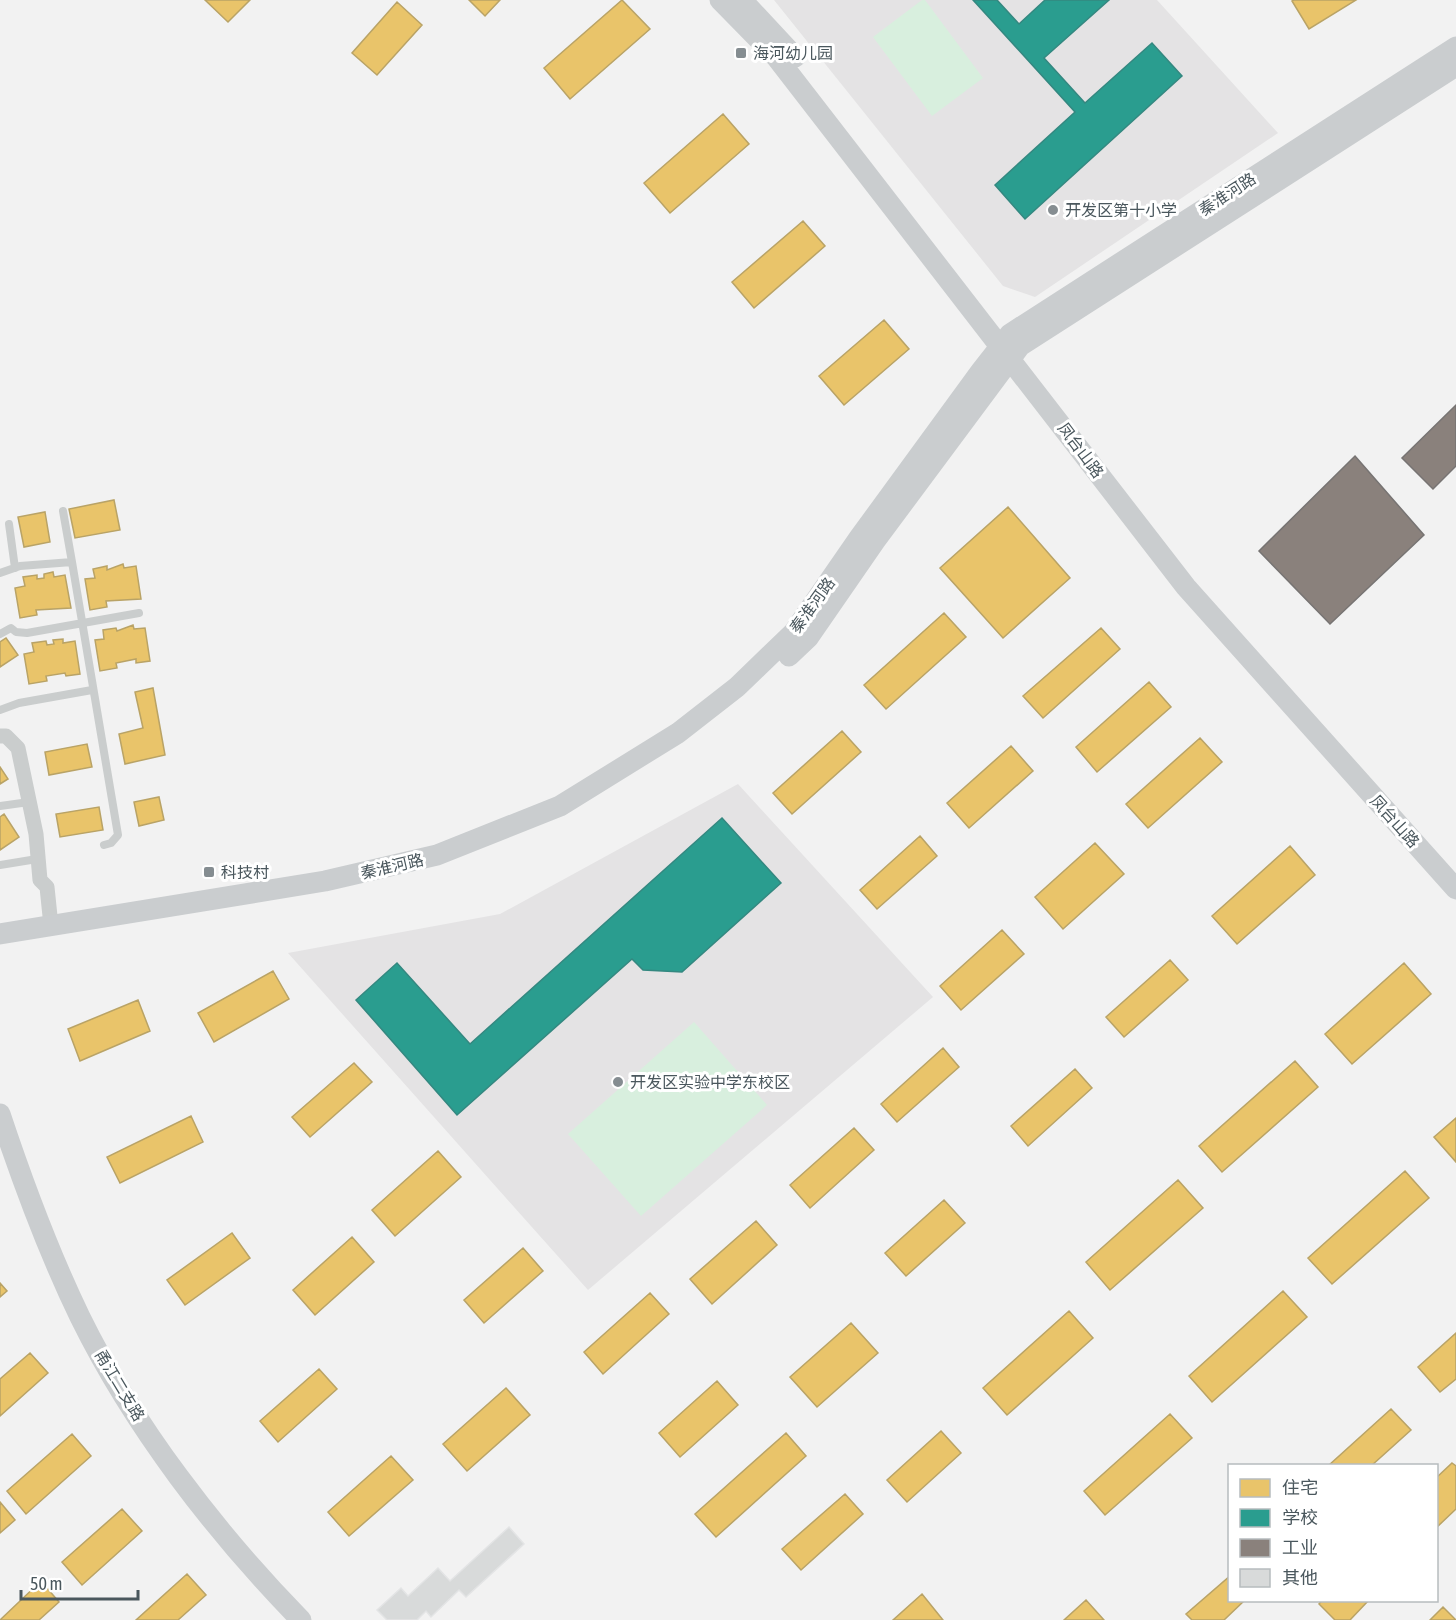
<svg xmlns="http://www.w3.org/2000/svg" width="1456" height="1620" font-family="'Asap Condensed','Noto Sans SC',sans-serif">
<rect width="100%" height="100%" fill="#f2f2f2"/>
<path fill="#e4e3e4" d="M 774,0 L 1157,0 L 1278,133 L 1035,297 L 1003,286 Z
M 738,784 L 933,997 L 588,1290 L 288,953 L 500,914 Z"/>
<path fill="#d8efde" d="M 922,0 L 925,0 L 983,78 L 932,116 L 873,37 Z
M 694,1022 L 767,1105 L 641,1216 L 568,1134 Z"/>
<path fill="#e9c46a" stroke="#b9a366" stroke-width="1.5" d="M 205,0 L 250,0 L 228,22 Z
M 469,0 L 500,0 L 485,16 Z
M 622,0 L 650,29 L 570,99 L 544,68 Z
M 1294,0 L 1356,0 L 1309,29 L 1292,1 Z
M 397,2 L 422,25 L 377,75 L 352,53 Z
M 723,114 L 749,144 L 670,213 L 644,183 Z
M 803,221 L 825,246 L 754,308 L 732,282 Z
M 884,320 L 909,349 L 844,405 L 819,376 Z
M 114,500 L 120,530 L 75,538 L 69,509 Z
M 1008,507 L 1070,578 L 1003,638 L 940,568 Z
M 45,512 L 50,542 L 24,547 L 18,517 Z
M 123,564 L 124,568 L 136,566 L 141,599 L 106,601 L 107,607 L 90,610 L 85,579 L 95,578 L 93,569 L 107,566 L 107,570 Z
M 53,572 L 54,577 L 65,575 L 71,608 L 36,610 L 37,615 L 20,618 L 15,588 L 25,586 L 23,577 L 37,575 L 37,579 L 44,578 L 44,574 Z
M 944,613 L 966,637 L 886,709 L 864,685 Z
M 133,625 L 134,629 L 145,628 L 150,661 L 136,663 L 136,659 L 116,663 L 117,668 L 100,671 L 95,640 L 104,639 L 103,630 L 116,628 L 117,631 Z
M 1101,628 L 1120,649 L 1043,718 L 1023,696 Z
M 6,638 L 18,655 L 0,667 L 0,642 Z
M 63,639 L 63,643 L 75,641 L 80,674 L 66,676 L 65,673 L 46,676 L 47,681 L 29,684 L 24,654 L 34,652 L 32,643 L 46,641 L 47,645 L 54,644 L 53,640 Z
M 1149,682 L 1171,707 L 1097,772 L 1076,747 Z
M 153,688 L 165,755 L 125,764 L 119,734 L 143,728 L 135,692 Z
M 842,731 L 861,752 L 792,814 L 773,793 Z
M 1200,738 L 1222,762 L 1148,828 L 1126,804 Z
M 87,744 L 92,767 L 49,775 L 45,752 Z
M 1011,746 L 1033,771 L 969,828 L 947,803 Z
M 0,767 L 8,779 L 0,784 Z
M 159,797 L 164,820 L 139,826 L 134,802 Z
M 99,807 L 103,830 L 60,837 L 56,814 Z
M 4,814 L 19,837 L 0,850 L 0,817 Z
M 920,836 L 937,856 L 877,909 L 860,890 Z
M 1095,843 L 1124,874 L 1063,929 L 1035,897 Z
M 1290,846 L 1315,875 L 1237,944 L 1212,916 Z
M 1002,930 L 1024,954 L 961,1010 L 940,986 Z
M 1170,960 L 1188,980 L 1124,1037 L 1106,1017 Z
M 1404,963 L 1431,994 L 1352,1064 L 1325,1034 Z
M 273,971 L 289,999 L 214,1042 L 198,1013 Z
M 138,1000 L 150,1031 L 80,1061 L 68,1029 Z
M 943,1048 L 959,1067 L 897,1122 L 881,1104 Z
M 1295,1061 L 1318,1087 L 1222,1172 L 1199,1146 Z
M 354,1063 L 372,1082 L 310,1137 L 292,1117 Z
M 1075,1069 L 1092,1088 L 1028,1146 L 1011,1126 Z
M 191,1116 L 203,1142 L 120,1183 L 107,1157 Z
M 1456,1118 L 1456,1162 L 1434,1137 Z
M 854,1128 L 874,1150 L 810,1208 L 790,1185 Z
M 438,1151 L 461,1177 L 395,1236 L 372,1210 Z
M 1405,1171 L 1429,1198 L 1332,1284 L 1308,1258 Z
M 1178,1180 L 1203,1208 L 1110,1290 L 1086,1262 Z
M 944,1200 L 965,1223 L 906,1276 L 885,1253 Z
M 756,1221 L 777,1245 L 712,1304 L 690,1279 Z
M 232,1233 L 250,1258 L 185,1305 L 167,1280 Z
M 352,1237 L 374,1262 L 315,1315 L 293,1290 Z
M 523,1248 L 543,1271 L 484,1323 L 464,1300 Z
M 0,1283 L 7,1291 L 0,1297 Z
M 1283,1291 L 1307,1317 L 1212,1402 L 1189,1376 Z
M 650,1293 L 669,1314 L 603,1374 L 584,1352 Z
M 1069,1311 L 1093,1338 L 1007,1415 L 983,1388 Z
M 851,1323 L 878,1353 L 817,1407 L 790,1377 Z
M 1456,1333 L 1456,1379 L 1440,1392 L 1418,1367 Z
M 30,1353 L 48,1373 L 0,1416 L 0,1379 Z
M 319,1369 L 337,1389 L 278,1442 L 260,1421 Z
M 717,1381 L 738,1405 L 680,1457 L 659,1433 Z
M 506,1388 L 530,1415 L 467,1471 L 443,1444 Z
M 1391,1409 L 1411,1430 L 1371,1466 L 1328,1466 Z
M 1170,1414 L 1192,1438 L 1105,1515 L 1084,1491 Z
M 941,1431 L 961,1453 L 907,1502 L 887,1480 Z
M 786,1433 L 806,1456 L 716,1537 L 695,1514 Z
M 72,1434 L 91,1456 L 26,1514 L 7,1491 Z
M 391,1456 L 413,1480 L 349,1536 L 328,1512 Z
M 1452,1463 L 1456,1466 L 1456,1509 L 1436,1528 L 1436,1478 Z
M 845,1494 L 863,1514 L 801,1570 L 782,1549 Z
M 0,1502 L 15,1520 L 0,1533 Z
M 122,1509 L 142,1531 L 82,1585 L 62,1562 Z
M 187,1574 L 206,1595 L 178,1620 L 136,1620 Z
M 1230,1576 L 1230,1600 L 1245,1600 L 1224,1620 L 1192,1620 L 1186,1614 Z
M 41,1581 L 59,1602 L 39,1620 L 0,1620 Z
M 922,1594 L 943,1620 L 893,1620 Z
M 1086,1600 L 1104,1620 L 1064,1620 Z
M 1322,1600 L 1369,1600 L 1350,1620 L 1335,1620 L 1319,1604 Z
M 1443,1607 L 1456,1620 L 1430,1620 Z"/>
<path fill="#2a9d8f" stroke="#348880" stroke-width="1.5" d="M 973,0 L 997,0 L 1019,24 L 1045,0 L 1109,0 L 1044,58 L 1085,103 L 1152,43 L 1182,76 L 1025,219 L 995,185 L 1075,112 Z
M 722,818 L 781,883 L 682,972 L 643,970 L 632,959 L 457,1115 L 356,1000 L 397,963 L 470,1044 Z"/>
<path fill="#8a817c" stroke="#777473" stroke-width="1.5" d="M 1456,405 L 1456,466 L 1433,489 L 1402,458 Z
M 1355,456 L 1424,535 L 1330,624 L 1259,551 Z"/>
<path fill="#d8dada" stroke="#e3e4e5" stroke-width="1.5" d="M 509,1527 L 524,1544 L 466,1597 L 459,1590 L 431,1617 L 426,1611 L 417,1620 L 387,1620 L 377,1610 L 401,1588 L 408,1596 L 438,1568 L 450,1581 Z"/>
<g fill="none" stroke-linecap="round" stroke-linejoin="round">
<path stroke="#cacdcd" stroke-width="8" d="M 63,511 L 72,562
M 9,524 L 15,568
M 0,573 L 20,566 L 72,562 L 118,835 L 111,843 L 104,845
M 0,634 L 11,628 L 16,632 L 27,633 L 139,613
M 0,710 L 19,703 L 92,690
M 0,806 L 29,802
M 0,865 L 37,859"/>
<path stroke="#cacdcd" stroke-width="15" d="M 0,736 L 6,736 L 18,748 L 36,834 L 40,880 L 47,887 L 51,926"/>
<path stroke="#cacdcf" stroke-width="21" d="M 720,0 L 777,58 L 1186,587 L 1456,889
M 742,0 L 795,57
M 789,656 L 808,638 L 875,541 L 1020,346 L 1456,66
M 0,934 L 325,881 L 437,855 L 560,806 L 678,733 L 737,687 L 794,632 L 859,538 L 981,371 L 1010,334 L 1456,47
M 0,1114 C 23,1183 48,1251 80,1317 C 134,1427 216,1533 301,1620"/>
</g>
<g fill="#858d91" stroke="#fff" stroke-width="2">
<rect x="735" y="47" width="12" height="12" rx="3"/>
<circle cx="1053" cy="210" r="6"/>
<rect x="203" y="866" width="12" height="12" rx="3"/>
<circle cx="618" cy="1082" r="6"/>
</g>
<g text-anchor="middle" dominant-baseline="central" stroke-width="6" stroke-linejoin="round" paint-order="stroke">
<g font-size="16" fill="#4a575d" stroke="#fff" text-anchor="start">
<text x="753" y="53">海河幼儿园</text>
<text x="1065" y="210">开发区第十小学</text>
<text x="221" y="872">科技村</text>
<text x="630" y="1082">开发区实验中学东校区</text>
</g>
<g font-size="16" fill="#4a575d" stroke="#fff">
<text transform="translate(1227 194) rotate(-33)">秦淮河路</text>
<text transform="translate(1081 450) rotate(53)">凤台山路</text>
<text transform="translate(812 605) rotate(-54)">秦淮河路</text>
<text transform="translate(1395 821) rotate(48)">凤台山路</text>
<text transform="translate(392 866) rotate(-13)">秦淮河路</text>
<text transform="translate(120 1385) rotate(59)">甬江二支路</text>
</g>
</g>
<rect x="1228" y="1464" width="210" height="138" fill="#ffffff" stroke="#b7bcbe" stroke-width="1.5"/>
<rect x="1240" y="1479" width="30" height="18" fill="#e9c46a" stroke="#b7bcbe" stroke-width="1.5"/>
<text x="1282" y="1494" font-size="18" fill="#4a575d">住宅</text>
<rect x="1240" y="1509" width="30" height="18" fill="#2a9d8f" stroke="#b7bcbe" stroke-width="1.5"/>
<text x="1282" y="1524" font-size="18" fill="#4a575d">学校</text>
<rect x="1240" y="1539" width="30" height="18" fill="#8a817c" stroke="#b7bcbe" stroke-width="1.5"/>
<text x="1282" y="1554" font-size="18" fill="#4a575d">工业</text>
<rect x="1240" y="1569" width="30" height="18" fill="#d8dada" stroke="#b7bcbe" stroke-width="1.5"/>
<text x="1282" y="1584" font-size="18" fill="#4a575d">其他</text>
<path d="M21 1590v9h117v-9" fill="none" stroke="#4a575d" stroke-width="3"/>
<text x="30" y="1590" font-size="18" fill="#4a575d" stroke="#ffffff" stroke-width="4.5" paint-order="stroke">50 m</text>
</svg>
